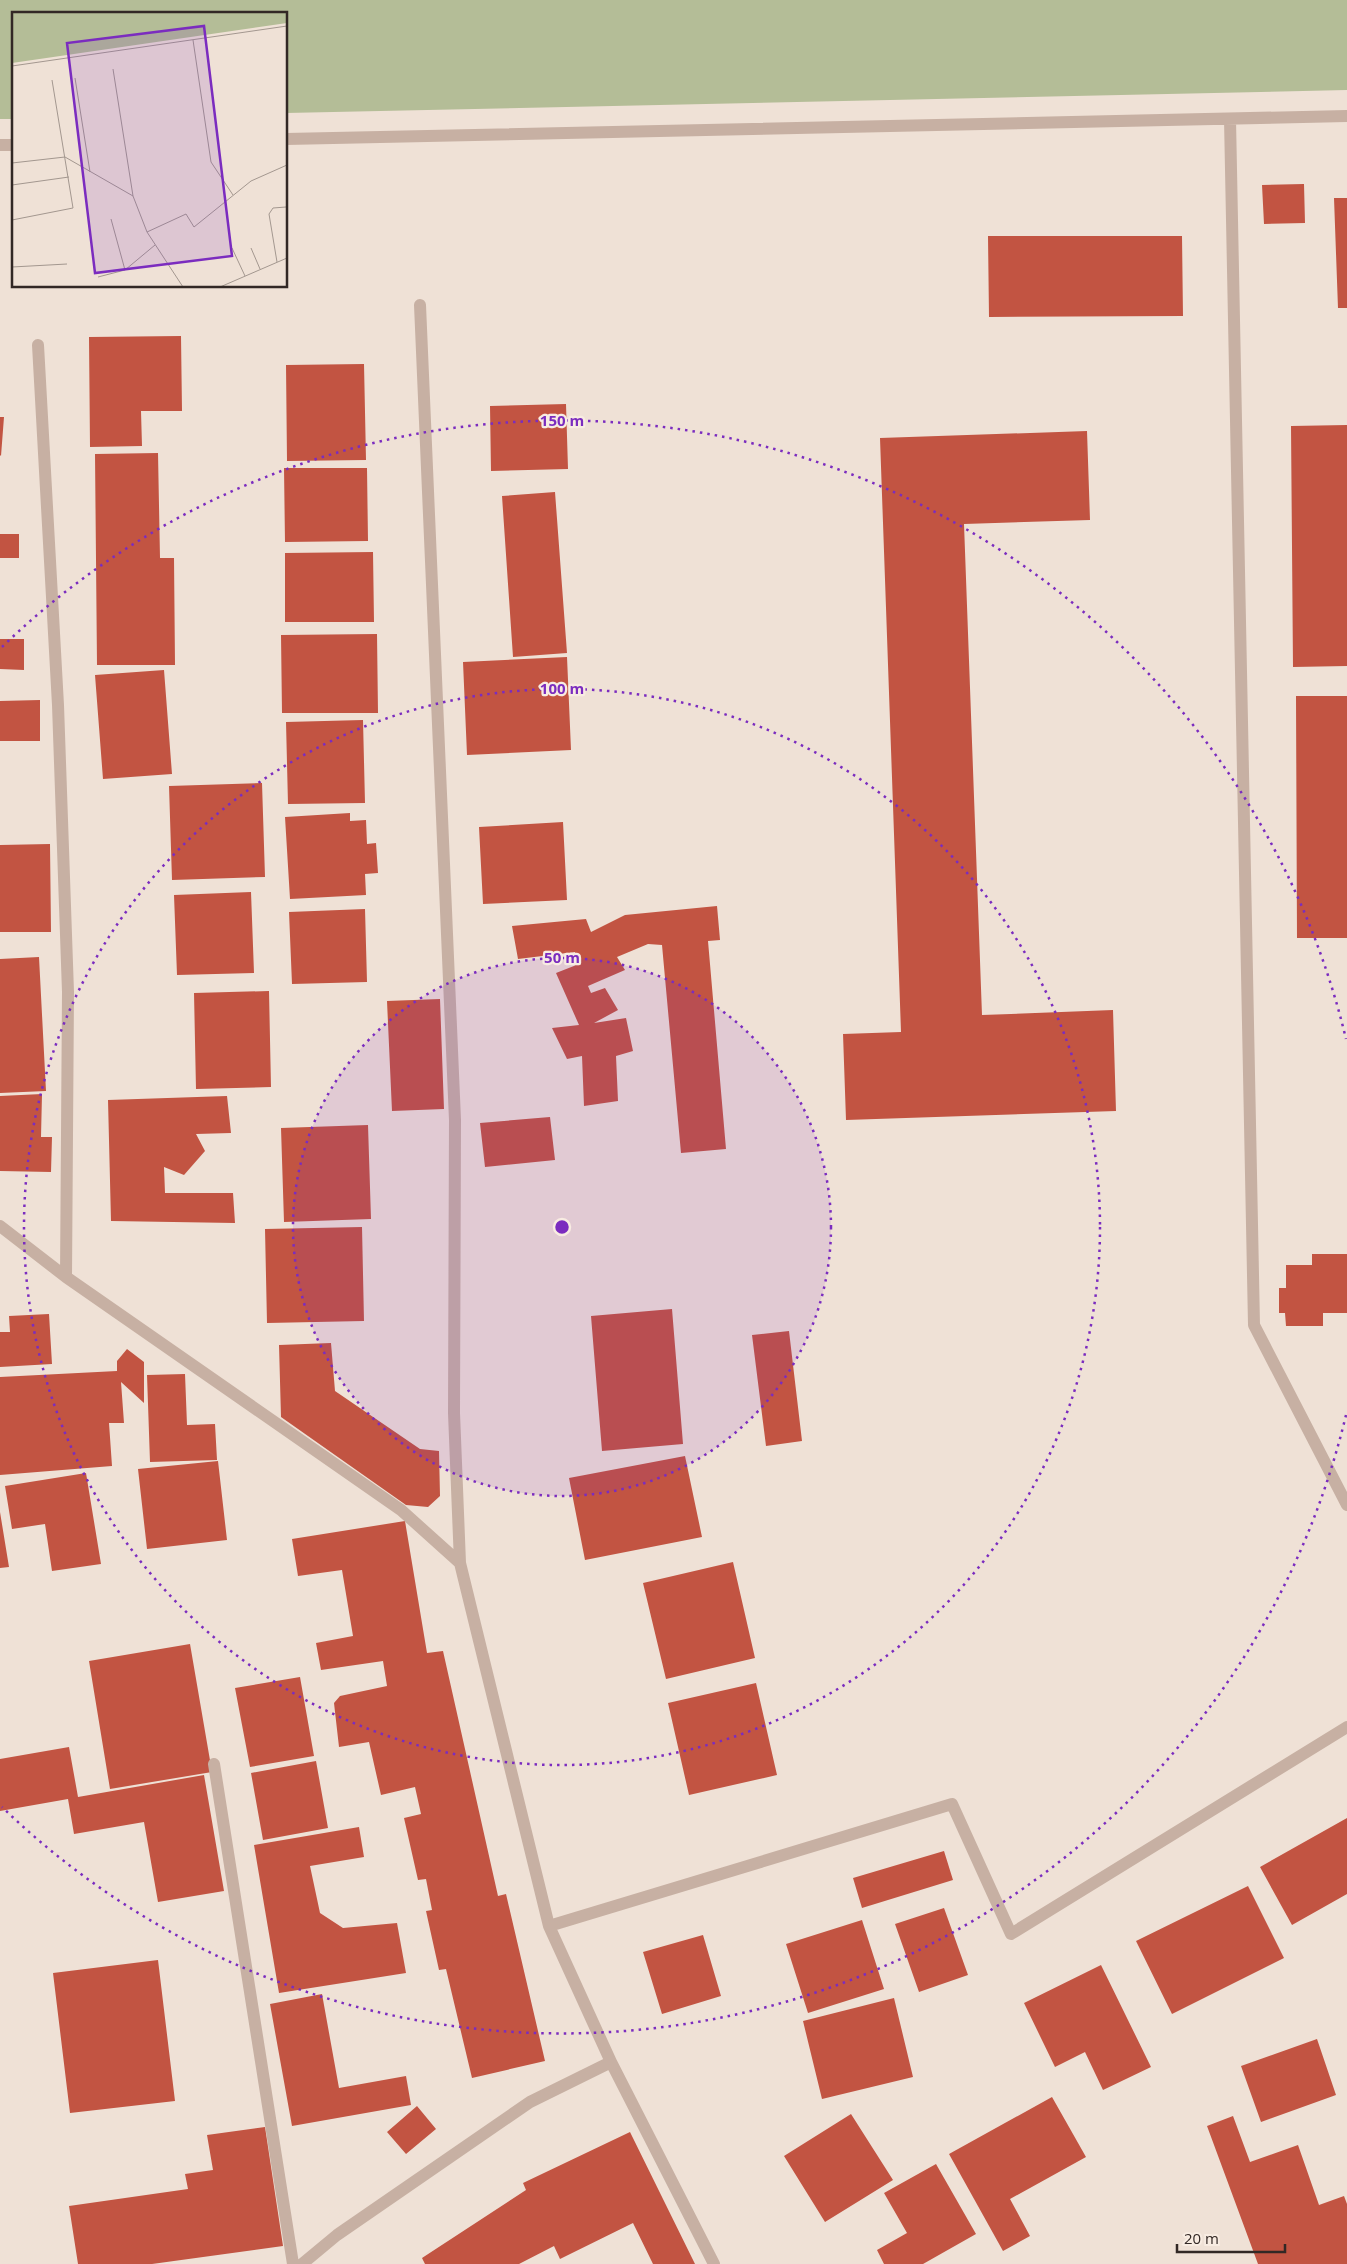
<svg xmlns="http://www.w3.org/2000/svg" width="1347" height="2264" font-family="'Open Sans',sans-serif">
<rect width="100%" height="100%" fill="#efe1d6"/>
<path fill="#b4bd97" d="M 0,0 L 1347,0 L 1347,90 L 286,113 L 286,14 L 14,14 L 14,119 L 0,119 Z"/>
<path fill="#c25442" d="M 1304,184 L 1305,223 L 1264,224 L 1262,185 Z
M 1334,198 L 1347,198 L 1347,308 L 1338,308 Z
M 988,236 L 1182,236 L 1183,316 L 989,317 Z
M 181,336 L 182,411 L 141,411 L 142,446 L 90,447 L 89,337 Z
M 364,364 L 366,460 L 287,461 L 286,365 Z
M 566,404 L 568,469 L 491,471 L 490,406 Z
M 0,417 L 4,417 L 1,456 L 0,455 Z
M 1347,425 L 1347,666 L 1293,667 L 1291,426 Z
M 1087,431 L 1090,520 L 964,524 L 982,1015 L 1113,1010 L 1116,1111 L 846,1120 L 843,1034 L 901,1032 L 880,438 Z
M 158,453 L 160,558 L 174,558 L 175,665 L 97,665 L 95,454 Z
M 284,468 L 367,468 L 368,541 L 285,542 Z
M 555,492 L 567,653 L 513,657 L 502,496 Z
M 0,534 L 19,534 L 19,558 L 0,558 Z
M 373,552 L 374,622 L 285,622 L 285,553 Z
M 377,634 L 378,713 L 282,713 L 281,635 Z
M 0,639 L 24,639 L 24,670 L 0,669 Z
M 567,657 L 571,750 L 467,755 L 463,662 Z
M 164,670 L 172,774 L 103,779 L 95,675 Z
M 1296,696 L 1347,696 L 1347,938 L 1297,938 Z
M 40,700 L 40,741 L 0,741 L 0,701 Z
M 363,720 L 365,803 L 288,804 L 286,722 Z
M 262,783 L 265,877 L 172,880 L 169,786 Z
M 350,813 L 350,821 L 366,820 L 367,844 L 376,843 L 378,873 L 365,874 L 366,895 L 290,899 L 285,817 Z
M 563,822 L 567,900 L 483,904 L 479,827 Z
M 50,844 L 51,932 L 0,932 L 0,845 Z
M 251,892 L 254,973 L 177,975 L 174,895 Z
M 717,906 L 720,940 L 708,941 L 726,1149 L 681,1153 L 662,945 L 648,944 L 617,957 L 625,970 L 588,986 L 591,993 L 605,988 L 618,1010 L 594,1023 L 626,1018 L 633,1051 L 616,1056 L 618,1101 L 584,1106 L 582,1056 L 567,1059 L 552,1028 L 579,1025 L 556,973 L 579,964 L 575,952 L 518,959 L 512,926 L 586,919 L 591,932 L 625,915 Z
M 365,909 L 367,982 L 292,984 L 289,912 Z
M 39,957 L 46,1091 L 0,1093 L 0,959 Z
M 269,991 L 271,1087 L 196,1089 L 194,993 Z
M 440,999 L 444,1109 L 392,1111 L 387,1001 Z
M 42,1094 L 41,1137 L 52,1137 L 51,1172 L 0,1171 L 0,1096 Z
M 227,1096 L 231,1133 L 196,1134 L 205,1151 L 184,1175 L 164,1167 L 165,1193 L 233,1193 L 235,1223 L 111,1221 L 108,1100 Z
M 550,1117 L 555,1160 L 485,1167 L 480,1123 Z
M 368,1125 L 371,1219 L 284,1222 L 281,1128 Z
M 362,1227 L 364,1321 L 267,1323 L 265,1229 Z
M 1312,1254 L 1347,1254 L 1347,1313 L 1323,1313 L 1323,1326 L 1286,1326 L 1285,1313 L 1279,1313 L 1279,1288 L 1286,1288 L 1286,1265 L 1312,1265 Z
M 672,1309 L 683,1444 L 602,1451 L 591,1316 Z
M 49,1314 L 52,1364 L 0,1367 L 0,1332 L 10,1332 L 9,1316 Z
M 789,1331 L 802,1441 L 766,1446 L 752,1335 Z
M 331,1343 L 335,1391 L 420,1449 L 439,1451 L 440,1496 L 428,1507 L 406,1505 L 281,1417 L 279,1345 Z
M 127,1349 L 144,1362 L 144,1403 L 121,1382 L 124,1423 L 109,1423 L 112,1466 L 0,1475 L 0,1377 L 117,1371 L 117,1361 Z
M 185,1374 L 187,1425 L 215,1424 L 217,1460 L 150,1462 L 147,1375 Z
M 685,1456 L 702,1537 L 585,1560 L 569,1478 Z
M 218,1461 L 227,1540 L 147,1549 L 138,1469 Z
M 86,1473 L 101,1564 L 52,1571 L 45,1524 L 12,1529 L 5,1486 Z
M 0,1512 L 9,1567 L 0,1568 Z
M 405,1521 L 427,1653 L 443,1651 L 498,1896 L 506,1894 L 545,2061 L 472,2078 L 446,1969 L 439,1970 L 426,1911 L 432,1910 L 426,1879 L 418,1880 L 404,1818 L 421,1814 L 415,1787 L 381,1795 L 369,1742 L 339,1747 L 334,1703 L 340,1696 L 387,1686 L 383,1661 L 321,1670 L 316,1643 L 353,1636 L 342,1570 L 298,1576 L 292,1539 Z
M 733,1562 L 755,1658 L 666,1679 L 643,1583 Z
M 190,1644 L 212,1772 L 110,1789 L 89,1661 Z
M 300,1677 L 314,1756 L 250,1767 L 235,1688 Z
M 756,1683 L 777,1775 L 689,1795 L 668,1703 Z
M 69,1747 L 78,1797 L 204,1775 L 224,1891 L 158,1902 L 144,1822 L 74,1834 L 68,1799 L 0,1811 L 0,1759 Z
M 316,1761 L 328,1828 L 263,1840 L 251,1773 Z
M 1347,1818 L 1347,1894 L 1292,1925 L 1260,1867 Z
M 359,1827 L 364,1857 L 310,1866 L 320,1913 L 343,1928 L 397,1923 L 406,1973 L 279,1993 L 254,1845 Z
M 944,1851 L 953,1880 L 862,1908 L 853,1878 Z
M 1248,1886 L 1284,1958 L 1172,2014 L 1136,1941 Z
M 944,1908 L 968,1975 L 919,1992 L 895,1924 Z
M 862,1920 L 884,1989 L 808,2013 L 786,1944 Z
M 703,1935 L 721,1996 L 662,2014 L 643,1952 Z
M 158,1960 L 175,2101 L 70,2113 L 53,1973 Z
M 1101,1965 L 1151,2067 L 1103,2090 L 1085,2052 L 1055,2067 L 1024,2003 Z
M 322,1994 L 339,2088 L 406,2076 L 411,2105 L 292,2126 L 270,2004 Z
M 894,1998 L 913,2077 L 822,2099 L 803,2021 Z
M 1317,2039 L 1336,2095 L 1261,2122 L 1241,2066 Z
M 1052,2097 L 1086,2157 L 1010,2199 L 1030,2236 L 1003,2251 L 949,2154 Z
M 417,2106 L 436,2129 L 406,2154 L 387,2132 Z
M 851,2114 L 893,2180 L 825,2222 L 784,2156 Z
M 1233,2116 L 1250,2162 L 1298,2145 L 1319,2205 L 1344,2196 L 1347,2204 L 1347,2264 L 1258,2264 L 1207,2126 Z
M 265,2127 L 283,2246 L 152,2264 L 78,2264 L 69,2206 L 188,2189 L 185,2174 L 213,2170 L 207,2135 Z
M 630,2132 L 695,2264 L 653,2264 L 633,2223 L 560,2259 L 554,2246 L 519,2264 L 425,2264 L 422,2258 L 526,2190 L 523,2183 Z
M 936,2164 L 976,2234 L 923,2264 L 884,2264 L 877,2250 L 907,2233 L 884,2193 Z"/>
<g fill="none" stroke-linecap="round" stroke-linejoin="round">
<path stroke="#c7b0a3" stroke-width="12" d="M 1230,119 L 1254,1325 L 1347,1505
M 286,139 L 1347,116
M 0,145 L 14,145"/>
<path stroke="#c7b0a3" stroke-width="12" d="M 420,305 L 455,1120 L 454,1413 L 460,1563
M 38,345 L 58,705 L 68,992 L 66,1277
M 0,1226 L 66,1277 L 401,1510 L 460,1563 L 549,1926 L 611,2062 L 714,2264
M 214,1764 L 293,2264
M 549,1926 L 952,1804 L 1011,1934 L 1347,1727
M 302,2264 L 337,2235 L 530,2102 L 611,2062"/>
</g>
<circle cx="562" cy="1227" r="269" fill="#7b2cbf" fill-opacity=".12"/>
<g fill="none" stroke="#7b2cbf" stroke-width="2.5" stroke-dasharray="2.5 5">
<circle cx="562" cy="1227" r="269"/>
<circle cx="562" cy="1227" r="538"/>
<path d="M1346 1415A806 806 0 0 1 2 1807M2 647A806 806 0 0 1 1346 1039"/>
</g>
<g transform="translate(12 12)">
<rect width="275" height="275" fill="#efe1d6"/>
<path d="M 0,0 L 275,0 L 275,11 L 0,51 Z" fill="#b4bd97"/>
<path fill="none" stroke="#a3978f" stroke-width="1" d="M 181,28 L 199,150 L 221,183M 0,54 L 275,14M 101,57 L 121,184M 63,66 L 78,160M 0,151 L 53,145 L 121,184 L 135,220 L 171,275M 0,173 L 57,165M 99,207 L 113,258M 0,208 L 61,196 L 40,68M 135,220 L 174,202 L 182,215 L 239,169 L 275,153M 220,236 L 233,264M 239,236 L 248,257M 265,250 L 257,202 L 261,196 L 274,195M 0,255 L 55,252M 86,265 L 113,258 L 143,233M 208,275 L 275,246"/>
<path fill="#7b2cbf" fill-opacity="0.15" stroke="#7b2cbf" stroke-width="2.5" d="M 192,14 L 220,244 L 83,261 L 55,31 Z"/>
<rect width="275" height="275" fill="none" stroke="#322825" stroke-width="2.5"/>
</g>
<circle cx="562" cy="1227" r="8" fill="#7b2cbf" stroke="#f8ece2" stroke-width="2.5"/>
<g font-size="15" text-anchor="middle" font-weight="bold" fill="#7b2cbf" stroke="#f8ece2" stroke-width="4.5" stroke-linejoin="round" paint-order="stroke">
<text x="562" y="426">150 m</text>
<text x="562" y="694">100 m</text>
<text x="562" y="963">50 m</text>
</g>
<path d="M1177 2244v8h108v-8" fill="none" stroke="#322825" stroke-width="2.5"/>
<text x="1184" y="2244" font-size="15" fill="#322825" stroke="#f8ece2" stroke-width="4" paint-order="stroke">20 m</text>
</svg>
